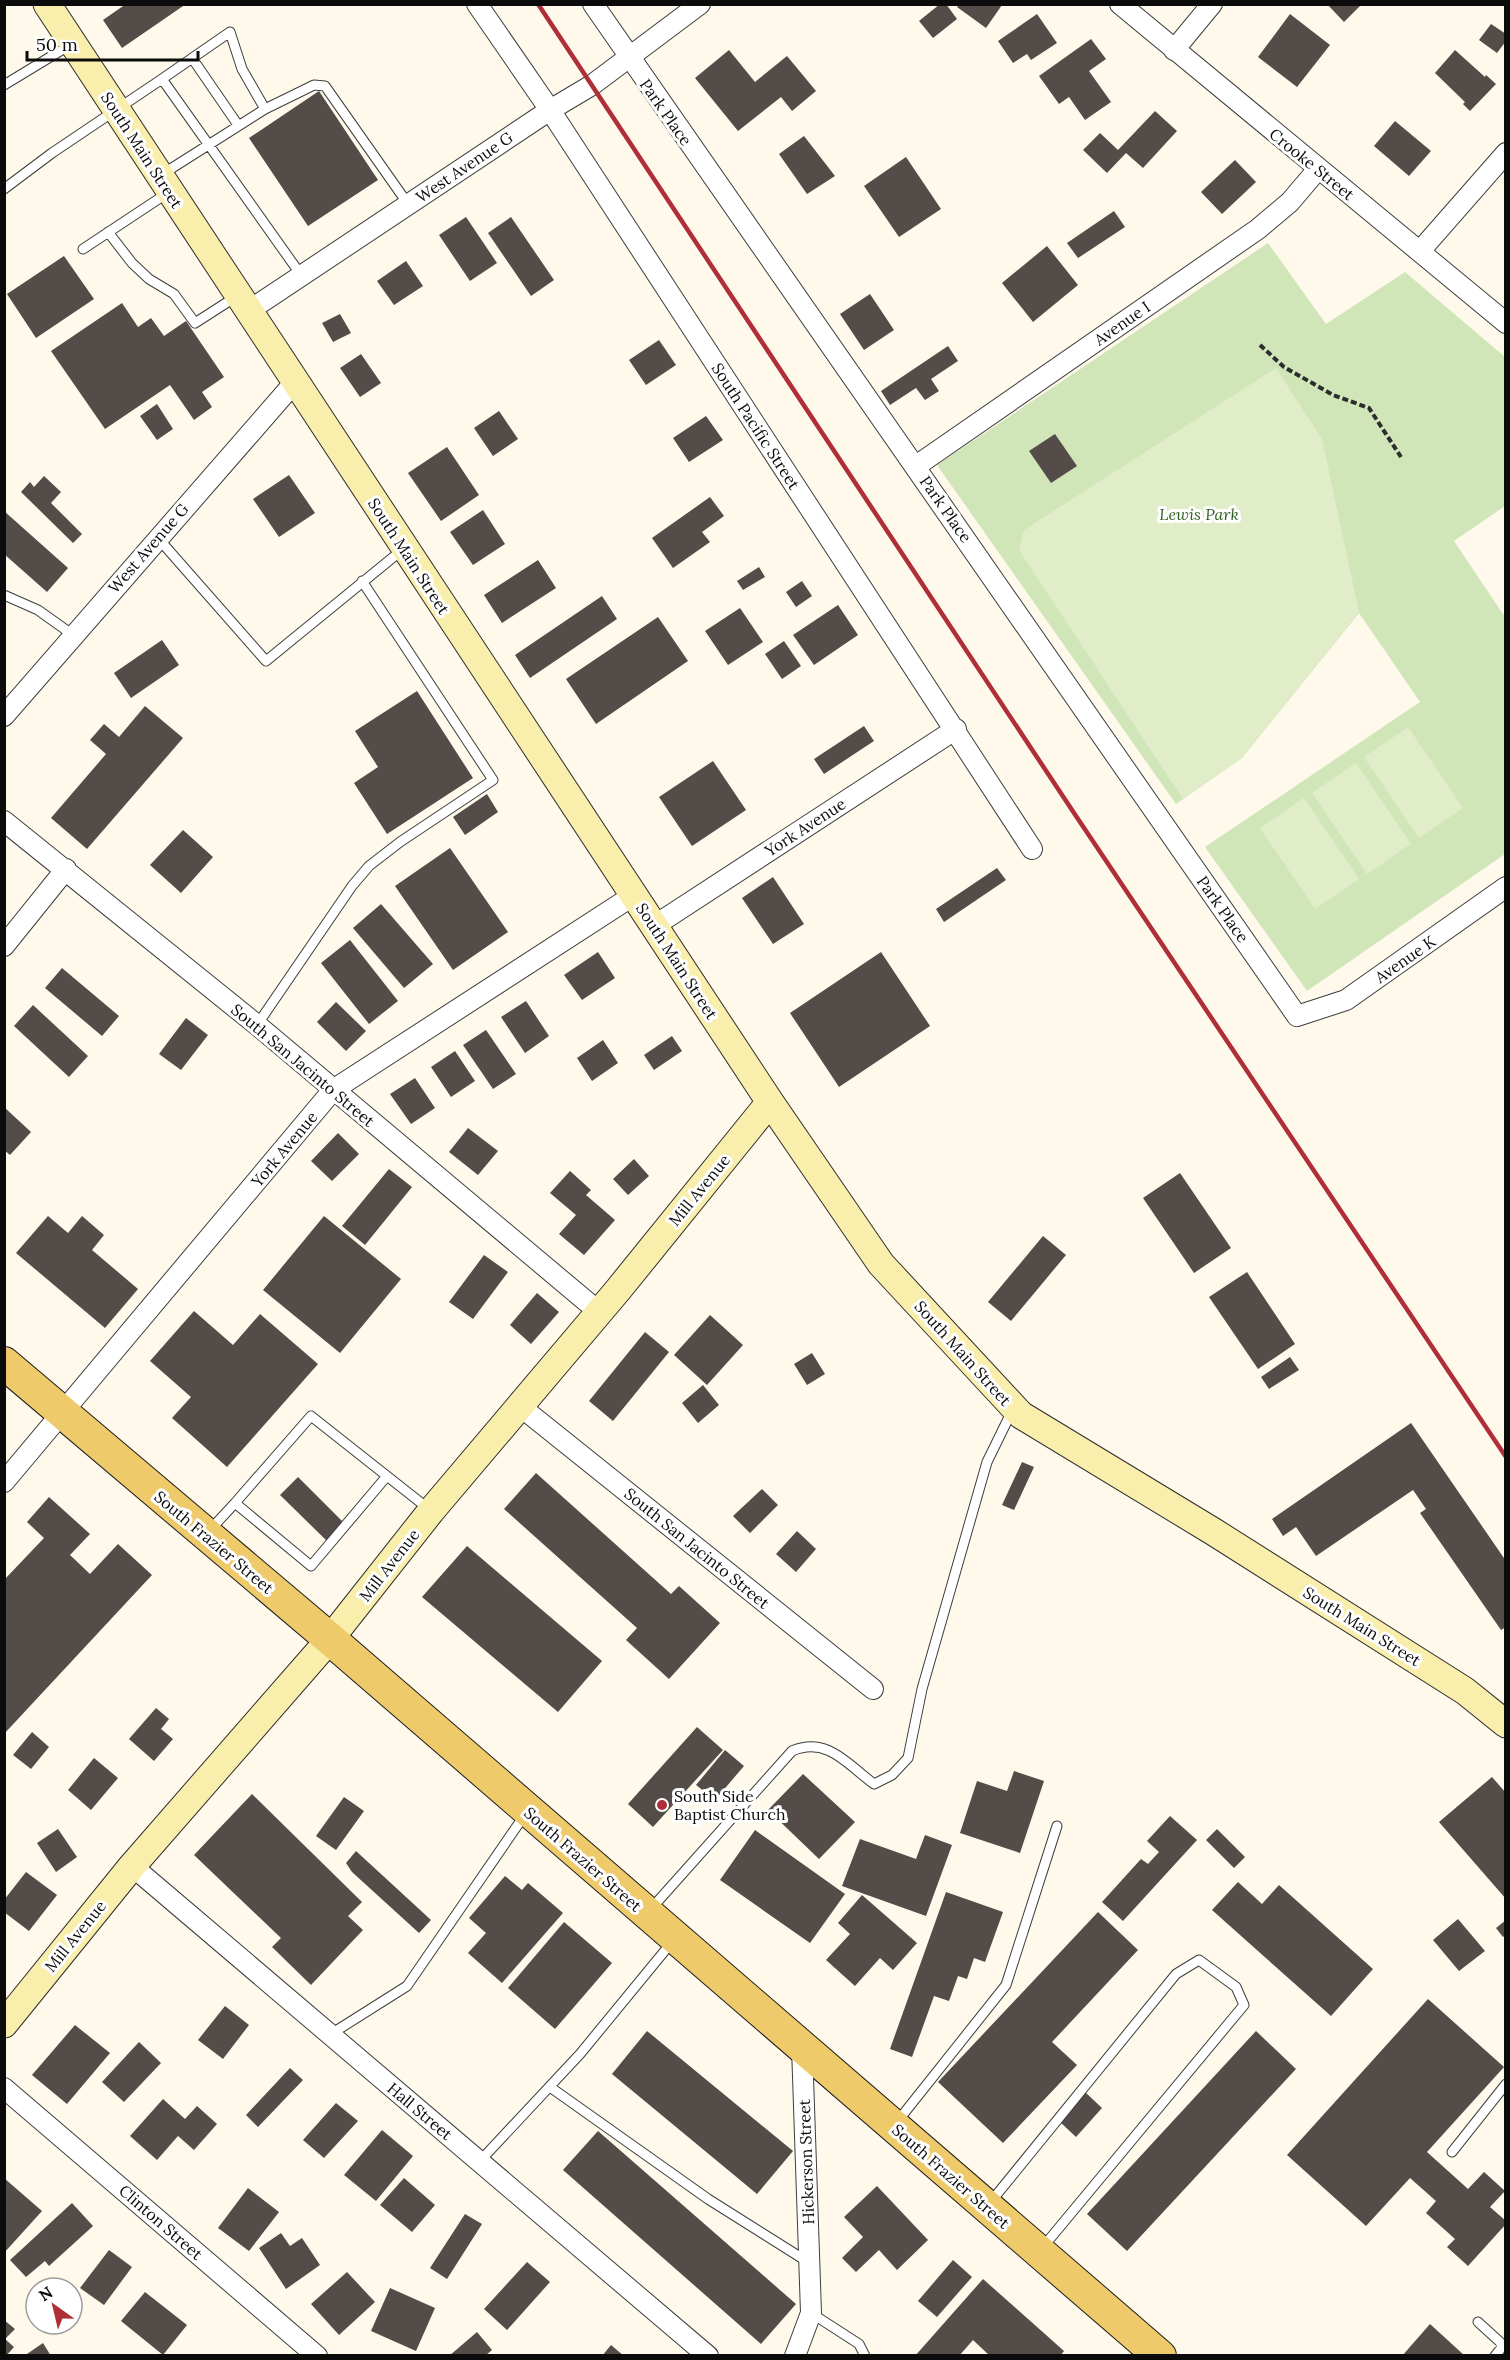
<svg xmlns="http://www.w3.org/2000/svg" width="1510" height="2360" font-family="Lora,serif">
<rect width="100%" height="100%" fill="#fef9eb"/>
<path fill="#d0e5b8" d="M 1268,243 L 1326,324 L 1405,272 L 1505,357 L 1505,506 L 1454,541 L 1505,617 L 1505,854 L 1307,991 L 1205,847 L 1420,702 L 1359,613 L 1242,758 L 1176,804 L 937,465 Z"/>
<path fill="#e1edc9" d="M 1276,368 L 1322,439 L 1359,612 L 1242,758 L 1183,799 L 1019,550 L 1024,530 Z
M 1408,727 L 1463,808 L 1419,838 L 1364,757 Z
M 1356,763 L 1411,844 L 1367,874 L 1312,793 Z
M 1304,798 L 1359,879 L 1315,909 L 1260,828 Z"/>
<path fill="#534c49" d="M 126,4 L 186,4 L 122,48 L 103,20 Z
M 940,4 L 946,4 L 957,19 L 933,38 L 919,21 Z
M 1327,4 L 1362,4 L 1344,22 Z
M 959,5 L 1002,5 L 986,28 L 957,7 Z
M 1037,14 L 1057,43 L 1031,60 L 1027,54 L 1013,63 L 998,41 Z
M 1290,14 L 1330,45 L 1297,87 L 1258,57 Z
M 1491,24 L 1506,34 L 1506,41 L 1497,53 L 1479,40 Z
M 1091,39 L 1106,59 L 1089,71 L 1111,102 L 1085,120 L 1069,97 L 1059,104 L 1039,76 Z
M 729,50 L 755,82 L 787,56 L 816,91 L 792,111 L 781,97 L 738,131 L 695,78 Z
M 1455,50 L 1485,77 L 1486,75 L 1496,84 L 1470,111 L 1463,104 L 1465,102 L 1435,73 Z
M 319,91 L 378,180 L 308,226 L 249,138 Z
M 1155,111 L 1177,131 L 1143,168 L 1126,153 L 1107,173 L 1083,150 L 1100,133 L 1118,150 Z
M 1395,121 L 1431,151 L 1409,176 L 1374,146 Z
M 804,136 L 835,176 L 807,194 L 779,154 Z
M 906,157 L 941,209 L 899,237 L 864,186 Z
M 1235,160 L 1256,182 L 1222,214 L 1201,192 Z
M 1114,211 L 1125,227 L 1078,258 L 1067,243 Z
M 466,217 L 497,263 L 470,281 L 439,235 Z
M 511,217 L 554,280 L 531,296 L 488,233 Z
M 1047,246 L 1078,285 L 1033,322 L 1002,283 Z
M 64,256 L 94,299 L 36,338 L 7,294 Z
M 406,261 L 423,286 L 394,305 L 377,281 Z
M 870,294 L 894,330 L 864,350 L 840,314 Z
M 122,303 L 138,327 L 151,318 L 164,336 L 186,321 L 224,377 L 202,392 L 212,407 L 194,420 L 170,385 L 105,429 L 51,351 Z
M 340,314 L 351,333 L 333,342 L 322,323 Z
M 659,340 L 676,365 L 646,385 L 629,360 Z
M 948,346 L 958,361 L 931,379 L 939,391 L 925,400 L 916,388 L 890,405 L 881,391 Z
M 361,354 L 381,383 L 360,397 L 340,368 Z
M 157,404 L 173,429 L 157,440 L 140,416 Z
M 499,411 L 518,439 L 493,456 L 474,428 Z
M 706,416 L 723,440 L 689,462 L 673,438 Z
M 1055,434 L 1077,466 L 1051,483 L 1029,451 Z
M 447,447 L 479,495 L 441,521 L 408,473 Z
M 289,475 L 315,513 L 279,537 L 253,499 Z
M 44,476 L 61,492 L 51,503 L 82,534 L 73,543 L 21,492 L 30,482 L 34,487 Z
M 710,497 L 724,516 L 702,532 L 710,542 L 673,568 L 652,538 Z
M 483,510 L 505,544 L 473,565 L 450,532 Z
M 4,511 L 68,568 L 47,592 L 4,554 Z
M 538,560 L 556,588 L 502,623 L 484,595 Z
M 759,567 L 765,577 L 743,590 L 737,581 Z
M 802,581 L 812,596 L 796,607 L 786,592 Z
M 602,596 L 617,619 L 530,678 L 515,655 Z
M 838,605 L 858,635 L 814,665 L 793,635 Z
M 740,608 L 763,642 L 728,665 L 705,631 Z
M 658,617 L 688,661 L 596,724 L 566,679 Z
M 162,640 L 179,665 L 131,698 L 114,673 Z
M 784,641 L 801,666 L 782,679 L 765,654 Z
M 417,691 L 473,778 L 387,834 L 354,783 L 378,767 L 355,731 Z
M 145,706 L 183,738 L 87,849 L 51,818 L 106,754 L 90,740 L 104,724 L 119,737 Z
M 864,726 L 874,741 L 824,774 L 814,759 Z
M 713,761 L 746,810 L 692,846 L 659,797 Z
M 487,794 L 498,812 L 465,835 L 453,817 Z
M 183,830 L 213,857 L 181,893 L 150,865 Z
M 450,848 L 508,932 L 453,970 L 395,886 Z
M 997,868 L 1006,880 L 944,922 L 936,909 Z
M 773,877 L 804,924 L 773,944 L 742,898 Z
M 381,904 L 433,964 L 404,988 L 353,928 Z
M 350,940 L 398,1001 L 369,1024 L 321,963 Z
M 598,952 L 615,978 L 582,1000 L 564,975 Z
M 881,952 L 930,1026 L 839,1087 L 790,1013 Z
M 62,968 L 119,1016 L 102,1036 L 45,988 Z
M 526,1001 L 549,1036 L 525,1053 L 501,1017 Z
M 336,1002 L 366,1031 L 346,1051 L 317,1022 Z
M 33,1005 L 88,1056 L 69,1077 L 14,1026 Z
M 186,1018 L 208,1035 L 181,1070 L 159,1054 Z
M 486,1030 L 516,1074 L 493,1089 L 463,1045 Z
M 672,1036 L 682,1051 L 654,1070 L 644,1055 Z
M 603,1040 L 618,1063 L 592,1081 L 577,1058 Z
M 455,1051 L 475,1081 L 451,1097 L 431,1067 Z
M 415,1078 L 435,1108 L 411,1124 L 390,1094 Z
M 4,1107 L 31,1132 L 10,1155 L 4,1150 Z
M 468,1128 L 498,1151 L 478,1175 L 449,1152 Z
M 338,1133 L 359,1154 L 332,1181 L 311,1161 Z
M 634,1159 L 649,1176 L 628,1195 L 613,1179 Z
M 389,1169 L 412,1187 L 365,1245 L 342,1226 Z
M 570,1171 L 591,1190 L 586,1195 L 615,1220 L 584,1255 L 559,1234 L 576,1215 L 550,1193 Z
M 1180,1173 L 1231,1248 L 1194,1273 L 1143,1198 Z
M 48,1216 L 68,1233 L 82,1216 L 104,1235 L 92,1250 L 138,1289 L 105,1328 L 16,1253 Z
M 324,1216 L 401,1279 L 340,1353 L 263,1290 Z
M 1043,1236 L 1066,1255 L 1011,1321 L 988,1302 Z
M 484,1255 L 508,1272 L 473,1319 L 449,1302 Z
M 1247,1272 L 1295,1344 L 1258,1369 L 1209,1297 Z
M 537,1293 L 559,1312 L 531,1344 L 510,1325 Z
M 194,1311 L 233,1345 L 260,1314 L 318,1364 L 227,1467 L 172,1418 L 191,1397 L 150,1361 Z
M 710,1315 L 743,1345 L 707,1385 L 674,1355 Z
M 645,1332 L 669,1352 L 613,1421 L 589,1401 Z
M 812,1353 L 825,1374 L 807,1385 L 794,1364 Z
M 1290,1357 L 1299,1370 L 1269,1389 L 1261,1377 Z
M 703,1385 L 719,1405 L 698,1423 L 682,1403 Z
M 1411,1423 L 1506,1561 L 1506,1627 L 1501,1630 L 1420,1513 L 1426,1509 L 1413,1490 L 1316,1556 L 1296,1527 L 1283,1536 L 1272,1519 Z
M 1022,1462 L 1034,1467 L 1014,1510 L 1002,1505 Z
M 536,1473 L 671,1594 L 679,1586 L 720,1623 L 669,1679 L 626,1640 L 637,1628 L 504,1509 Z
M 298,1477 L 344,1523 L 327,1541 L 280,1495 Z
M 762,1489 L 778,1505 L 750,1533 L 733,1516 Z
M 49,1497 L 90,1534 L 70,1555 L 90,1574 L 118,1544 L 152,1575 L 4,1734 L 4,1580 L 44,1538 L 27,1522 Z
M 797,1531 L 816,1549 L 796,1572 L 776,1554 Z
M 467,1546 L 602,1661 L 558,1712 L 422,1597 Z
M 156,1708 L 169,1719 L 161,1729 L 173,1739 L 154,1761 L 129,1739 Z
M 697,1727 L 723,1750 L 653,1827 L 628,1804 Z
M 32,1732 L 49,1747 L 31,1769 L 13,1755 Z
M 725,1750 L 744,1766 L 715,1800 L 696,1785 Z
M 94,1758 L 118,1778 L 91,1810 L 68,1790 Z
M 1014,1771 L 1044,1781 L 1020,1853 L 960,1833 L 977,1781 L 1007,1791 Z
M 803,1774 L 855,1822 L 819,1859 L 768,1810 Z
M 1492,1777 L 1506,1793 L 1506,1899 L 1439,1822 Z
M 252,1794 L 362,1902 L 348,1916 L 363,1930 L 311,1985 L 272,1947 L 281,1938 L 194,1855 Z
M 344,1797 L 364,1811 L 336,1850 L 316,1836 Z
M 1170,1816 L 1197,1840 L 1123,1921 L 1102,1902 L 1141,1859 L 1148,1864 L 1159,1852 L 1147,1841 Z
M 58,1829 L 77,1857 L 56,1872 L 37,1843 Z
M 1217,1829 L 1245,1857 L 1234,1868 L 1206,1840 Z
M 755,1830 L 845,1894 L 810,1943 L 720,1880 Z
M 925,1835 L 952,1845 L 926,1916 L 842,1886 L 860,1839 L 916,1859 Z
M 356,1851 L 431,1920 L 419,1933 L 352,1872 L 346,1863 Z
M 26,1872 L 57,1895 L 29,1931 L 4,1912 L 4,1900 Z
M 505,1876 L 522,1890 L 528,1883 L 563,1913 L 502,1983 L 468,1953 L 486,1933 L 469,1918 Z
M 1238,1882 L 1262,1904 L 1279,1885 L 1373,1969 L 1331,2016 L 1212,1910 Z
M 946,1892 L 1003,1912 L 985,1962 L 974,1958 L 967,1979 L 958,1976 L 949,2001 L 934,1996 L 912,2057 L 890,2049 Z
M 862,1895 L 917,1943 L 893,1970 L 880,1958 L 855,1986 L 826,1960 L 850,1934 L 838,1923 Z
M 1098,1912 L 1138,1950 L 1052,2042 L 1077,2065 L 1003,2143 L 938,2082 Z
M 1458,1919 L 1485,1951 L 1459,1971 L 1433,1940 Z
M 1506,1920 L 1506,1935 L 1503,1937 L 1496,1928 Z
M 564,1922 L 612,1963 L 555,2029 L 508,1988 Z
M 1428,1999 L 1504,2067 L 1427,2152 L 1468,2189 L 1484,2172 L 1505,2191 L 1490,2207 L 1506,2221 L 1506,2224 L 1468,2266 L 1447,2247 L 1455,2239 L 1426,2213 L 1436,2201 L 1410,2178 L 1366,2226 L 1287,2155 Z
M 225,2006 L 249,2025 L 223,2059 L 198,2040 Z
M 75,2025 L 110,2053 L 67,2104 L 32,2075 Z
M 647,2031 L 793,2151 L 757,2194 L 612,2074 Z
M 1256,2031 L 1296,2069 L 1127,2251 L 1087,2214 Z
M 139,2042 L 161,2063 L 124,2102 L 102,2082 Z
M 290,2068 L 303,2080 L 258,2127 L 246,2115 Z
M 1085,2092 L 1102,2108 L 1076,2137 L 1059,2121 Z
M 163,2099 L 185,2119 L 197,2106 L 217,2124 L 194,2150 L 178,2136 L 157,2160 L 130,2136 Z
M 336,2103 L 358,2121 L 324,2158 L 303,2140 Z
M 382,2130 L 413,2156 L 376,2201 L 344,2175 Z
M 598,2131 L 796,2304 L 761,2344 L 563,2170 Z
M 4,2178 L 42,2211 L 4,2253 Z
M 404,2178 L 435,2205 L 412,2232 L 380,2205 Z
M 877,2186 L 928,2240 L 897,2270 L 879,2250 L 856,2272 L 842,2258 L 863,2237 L 844,2217 Z
M 248,2188 L 279,2212 L 249,2251 L 218,2228 Z
M 72,2203 L 93,2226 L 49,2266 L 45,2261 L 26,2277 L 10,2260 Z
M 465,2214 L 482,2224 L 447,2279 L 430,2268 Z
M 281,2233 L 290,2246 L 302,2238 L 320,2265 L 286,2289 L 259,2248 Z
M 109,2250 L 132,2267 L 104,2305 L 80,2288 Z
M 953,2260 L 972,2277 L 937,2317 L 918,2301 Z
M 527,2262 L 550,2282 L 507,2330 L 484,2309 Z
M 347,2272 L 375,2302 L 339,2335 L 311,2304 Z
M 983,2279 L 1064,2351 L 1060,2356 L 990,2356 L 973,2340 L 959,2356 L 915,2356 Z
M 390,2288 L 435,2308 L 416,2351 L 371,2331 Z
M 145,2292 L 187,2325 L 163,2355 L 121,2321 Z
M 4,2320 L 15,2329 L 5,2339 L 14,2347 L 6,2356 Z
M 1430,2324 L 1465,2356 L 1402,2356 Z
M 477,2332 L 492,2350 L 485,2356 L 449,2356 Z
M 43,2343 L 51,2356 L 24,2356 Z
M 611,2345 L 624,2356 L 602,2356 Z"/>
<g fill="none" stroke-linecap="round" stroke-linejoin="round">
<g stroke="#3e3e3e" stroke-width="11">
<path id="lane" d="M 192,58 L 238,125
M 4,85 L 70,45
M 265,109 L 314,85 L 325,86 L 408,204
M 161,175 L 265,109 L 242,69 L 230,32 L 162,79
M 4,189 L 52,153 L 162,79 L 301,275
M 108,232 L 132,263 L 149,279 L 174,294 L 195,323 L 237,296
M 83,249 L 169,192
M 157,537 L 266,661 L 402,550
M 4,595 L 38,610 L 73,635
M 257,1025 L 352,886 L 369,866 L 400,842 L 493,780 L 362,581
M 387,1476 L 311,1566 L 235,1503 L 311,1416 L 430,1510
M 210,1530 L 235,1503
M 650,1910 L 792,1751 C 827,1736 847,1764 874,1784 L 892,1775 L 908,1758 L 922,1689 L 987,1462 L 1012,1411
M 331,2034 L 407,1986 L 526,1813
M 550,2087 L 708,2199 L 808,2262
M 897,2122 L 1006,1985 L 1057,1826
M 1452,2152 L 1506,2084
M 480,2161 L 580,2054 L 672,1942
M 989,2204 L 1176,1974 L 1199,1960 L 1236,1987 L 1244,2005 L 1043,2247
M 811,2313 L 859,2344 L 865,2356
M 1478,2322 L 1500,2342 L 1502,2347 L 1495,2356"/>
</g>
<g stroke="#3e3e3e" stroke-width="22">
<path id="street" d="M 477,4 L 550,110 L 1032,849
M 593,4 L 1297,1016 L 1346,1000 L 1506,887
M 1120,4 L 1506,323
M 1174,50 L 1212,4
M 1420,251 L 1506,153
M 247,312 L 550,110 L 592,85 L 700,4
M 916,466 L 1258,229 L 1290,202 L 1318,169
M 4,716 L 294,383
M 4,821 L 257,1025 L 599,1312
M 654,926 L 956,729
M 4,946 L 66,869
M 521,1407 L 873,1689
M 4,1482 L 333,1090 L 634,895
M 132,1866 L 708,2356
M 4,2088 L 317,2356
M 795,2356 L 811,2313 L 802,2047"/>
</g>
<g stroke="#2d2d2d" stroke-width="29">
<path id="secondary" d="M 47,4 L 770,1102 L 881,1264 L 1021,1415 L 1214,1532 L 1465,1691 L 1506,1724
M 4,2024 L 132,1866 L 330,1639 L 431,1511 L 618,1290 L 770,1102"/>
</g>
<g stroke="#1c1c1c" stroke-width="34">
<path id="primary" d="M 4,1363 L 330,1639 L 1160,2356"/>
</g>
<path stroke="#2d2d2d" stroke-width="4" stroke-dasharray="6 3" stroke-linecap="butt" d="M 1260,345 L 1284,367 L 1333,395 L 1369,408 L 1401,457"/>
<use href="#lane" stroke="#fff" stroke-width="9"/>
<use href="#street" stroke="#fff" stroke-width="20"/>
<use href="#secondary" stroke="#f9eeab" stroke-width="27"/>
<use href="#primary" stroke="#eeca6a" stroke-width="32"/>
<path stroke="#b02e38" stroke-width="4.5" d="M 538,4 L 1076,816 L 1506,1457"/>
</g>
<circle fill="#b02e38" stroke="#fff" stroke-width="2" cx="662" cy="1805" r="6"/>
<g text-anchor="middle" dominant-baseline="central" stroke-width="6" stroke-linejoin="round" paint-order="stroke">
<g font-size="16" fill="#0b0b0b" stroke="#fff">
<text transform="translate(666 112) rotate(55)">Park Place</text>
<text transform="translate(142 150) rotate(57)">South Main Street</text>
<text transform="translate(1312 164) rotate(39)">Crooke Street</text>
<text transform="translate(464 167) rotate(-34)">West Avenue G</text>
<text transform="translate(1122 323) rotate(-35)">Avenue I</text>
<text transform="translate(756 426) rotate(57)">South Pacific Street</text>
<text transform="translate(946 509) rotate(55)">Park Place</text>
<text transform="translate(148 548) rotate(-49)">West Avenue G</text>
<text transform="translate(409 556) rotate(57)">South Main Street</text>
<text transform="translate(805 827) rotate(-33)">York Avenue</text>
<text transform="translate(1223 909) rotate(55)">Park Place</text>
<text transform="translate(1405 959) rotate(-35)">Avenue K</text>
<text transform="translate(677 961) rotate(57)">South Main Street</text>
<text transform="translate(303 1065) rotate(40)">South San Jacinto Street</text>
<text transform="translate(284 1149) rotate(-50)">York Avenue</text>
<text transform="translate(699 1190) rotate(-51)">Mill Avenue</text>
<text transform="translate(963 1353) rotate(48)">South Main Street</text>
<text transform="translate(214 1542) rotate(40)">South Frazier Street</text>
<text transform="translate(697 1548) rotate(39)">South San Jacinto Street</text>
<text transform="translate(389 1565) rotate(-52)">Mill Avenue</text>
<text transform="translate(1362 1626) rotate(32)">South Main Street</text>
<text transform="translate(583 1859) rotate(41)">South Frazier Street</text>
<text transform="translate(75 1936) rotate(-51)">Mill Avenue</text>
<text transform="translate(420 2111) rotate(40)">Hall Street</text>
<text transform="translate(806 2162) rotate(-92)">Hickerson Street</text>
<text transform="translate(951 2176) rotate(41)">South Frazier Street</text>
<text transform="translate(161 2222) rotate(41)">Clinton Street</text>
</g>
<g font-size="16" font-style="italic" fill="#2f5d21" stroke="#fff">
<text x="1199" y="514">Lewis Park</text>
</g>
<g font-size="16" fill="#0b0b0b" stroke="#fff" text-anchor="start">
<text x="674" y="1796">South Side<tspan x="674" dy="18">Baptist Church</tspan></text>
</g>
</g>
<rect width="1510" height="2360" fill="none" stroke="#0b0b0b" stroke-width="12"/>
<g transform="translate(54 2306) rotate(326)"><circle r="28" fill="#ffffff" stroke="#9d9d9d" stroke-width="1.5"/>
<path d="M0-4.5L10 22L0 15L-10 22Z" fill="#b02e38"/>
<text y="-9" font-size="16" font-weight="bold" text-anchor="middle" fill="#0b0b0b">N</text>
</g>
<path d="M27 51v9h171v-9" fill="none" stroke="#0b0b0b" stroke-width="3"/>
<text x="36" y="51" font-size="18" fill="#0b0b0b" stroke="#ffffff" stroke-width="4.5" paint-order="stroke">50 m</text>
</svg>
